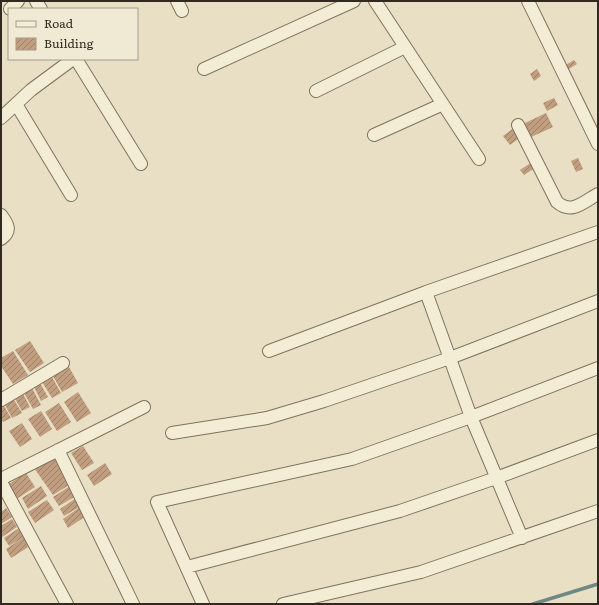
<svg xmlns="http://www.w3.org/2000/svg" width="599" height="605" font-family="Literata,serif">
<defs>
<pattern id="building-hatch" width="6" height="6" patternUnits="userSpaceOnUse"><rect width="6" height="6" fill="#c19e7f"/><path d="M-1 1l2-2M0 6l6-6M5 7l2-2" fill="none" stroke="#9d8167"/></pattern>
</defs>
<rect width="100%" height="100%" fill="#e8dfc4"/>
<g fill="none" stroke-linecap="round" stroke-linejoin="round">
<path stroke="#6e8883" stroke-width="3.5" d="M 533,604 L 598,584"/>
</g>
<path fill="url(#building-hatch)" d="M 574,60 L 577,64 L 567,70 L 564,66 Z
M 537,69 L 541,76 L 534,81 L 530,74 Z
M 554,98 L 558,105 L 547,111 L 543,103 Z
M 546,113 L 553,127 L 529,138 L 523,124 Z
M 515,127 L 521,137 L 510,145 L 503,136 Z
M 578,158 L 583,169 L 576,172 L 571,161 Z
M 532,162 L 535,168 L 524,175 L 520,170 Z
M 30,341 L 44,363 L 30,372 L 15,350 Z
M 13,351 L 28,375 L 13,384 L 1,366 L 1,358 Z
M 69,367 L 78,383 L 62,392 L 53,376 Z
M 52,377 L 61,393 L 52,398 L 42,382 Z
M 40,383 L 48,397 L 41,401 L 34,387 Z
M 31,386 L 41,405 L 33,409 L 23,391 Z
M 22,392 L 30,407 L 22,411 L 14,397 Z
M 78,392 L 91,413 L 77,422 L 64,402 Z
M 13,398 L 22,413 L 12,418 L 4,403 Z
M 59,403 L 71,422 L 57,431 L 45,412 Z
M 3,404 L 11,418 L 3,422 L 1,419 L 1,406 Z
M 41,411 L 52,429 L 40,437 L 28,419 Z
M 22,423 L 32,439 L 20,447 L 9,431 Z
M 83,446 L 94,463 L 82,470 L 71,453 Z
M 53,456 L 65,475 L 64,476 L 69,485 L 53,495 L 34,468 Z
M 105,463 L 112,474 L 94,486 L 87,475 Z
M 26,473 L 35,487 L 15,500 L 6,486 Z
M 41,486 L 47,496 L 28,509 L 22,498 Z
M 70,486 L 76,496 L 59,506 L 53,497 Z
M 76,498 L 81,506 L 64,516 L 60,509 Z
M 47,500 L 54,510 L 35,523 L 28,512 Z
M 80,507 L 86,516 L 68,528 L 63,519 Z
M 6,508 L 12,517 L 1,524 L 1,512 Z
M 12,519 L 17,527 L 2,537 L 1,526 Z
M 19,528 L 24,537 L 9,546 L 4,538 Z
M 24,537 L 30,546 L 11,558 L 6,549 Z"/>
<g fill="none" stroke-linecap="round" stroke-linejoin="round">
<g stroke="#80725d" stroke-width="14">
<path id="street" d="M 36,1 L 41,9
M 177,1 L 182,11
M 375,1 L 479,159
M 528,1 L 598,144
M 10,9 L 18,1
M 76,59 L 141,164
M 204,69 L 354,1
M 316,91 L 405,47
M 16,104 L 71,195
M 1,118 L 31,90 L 73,59
M 518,125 L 557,202 C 572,215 583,202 598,194
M 374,135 L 443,104
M 1,215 C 8,224 12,231 1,239
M 426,292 L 471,417 L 522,538
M 269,351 L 426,292 L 598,232
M 1,400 L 63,363
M 172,433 L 267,418 L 324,401 L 450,358 L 598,301
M 58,450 L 133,604
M 1,479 L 144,407
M 1,482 L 67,604
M 187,567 L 400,511 L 496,478 L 598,440
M 203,604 L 157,502 L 352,459 L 471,417 L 598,368
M 283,604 L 421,572 L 598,511"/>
</g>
<use href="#street" stroke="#f4edd6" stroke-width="12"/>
</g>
<rect width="599" height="605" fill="none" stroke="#32291f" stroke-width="4"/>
<rect x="8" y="8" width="130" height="52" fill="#f0e9d3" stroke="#a49c8b"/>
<rect x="16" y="21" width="20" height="6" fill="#f4edd6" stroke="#a49c8b"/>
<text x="44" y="28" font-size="12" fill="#32291f">Road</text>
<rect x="16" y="38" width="20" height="12" fill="url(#building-hatch)" stroke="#a49c8b"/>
<text x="44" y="48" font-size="12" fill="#32291f">Building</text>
</svg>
